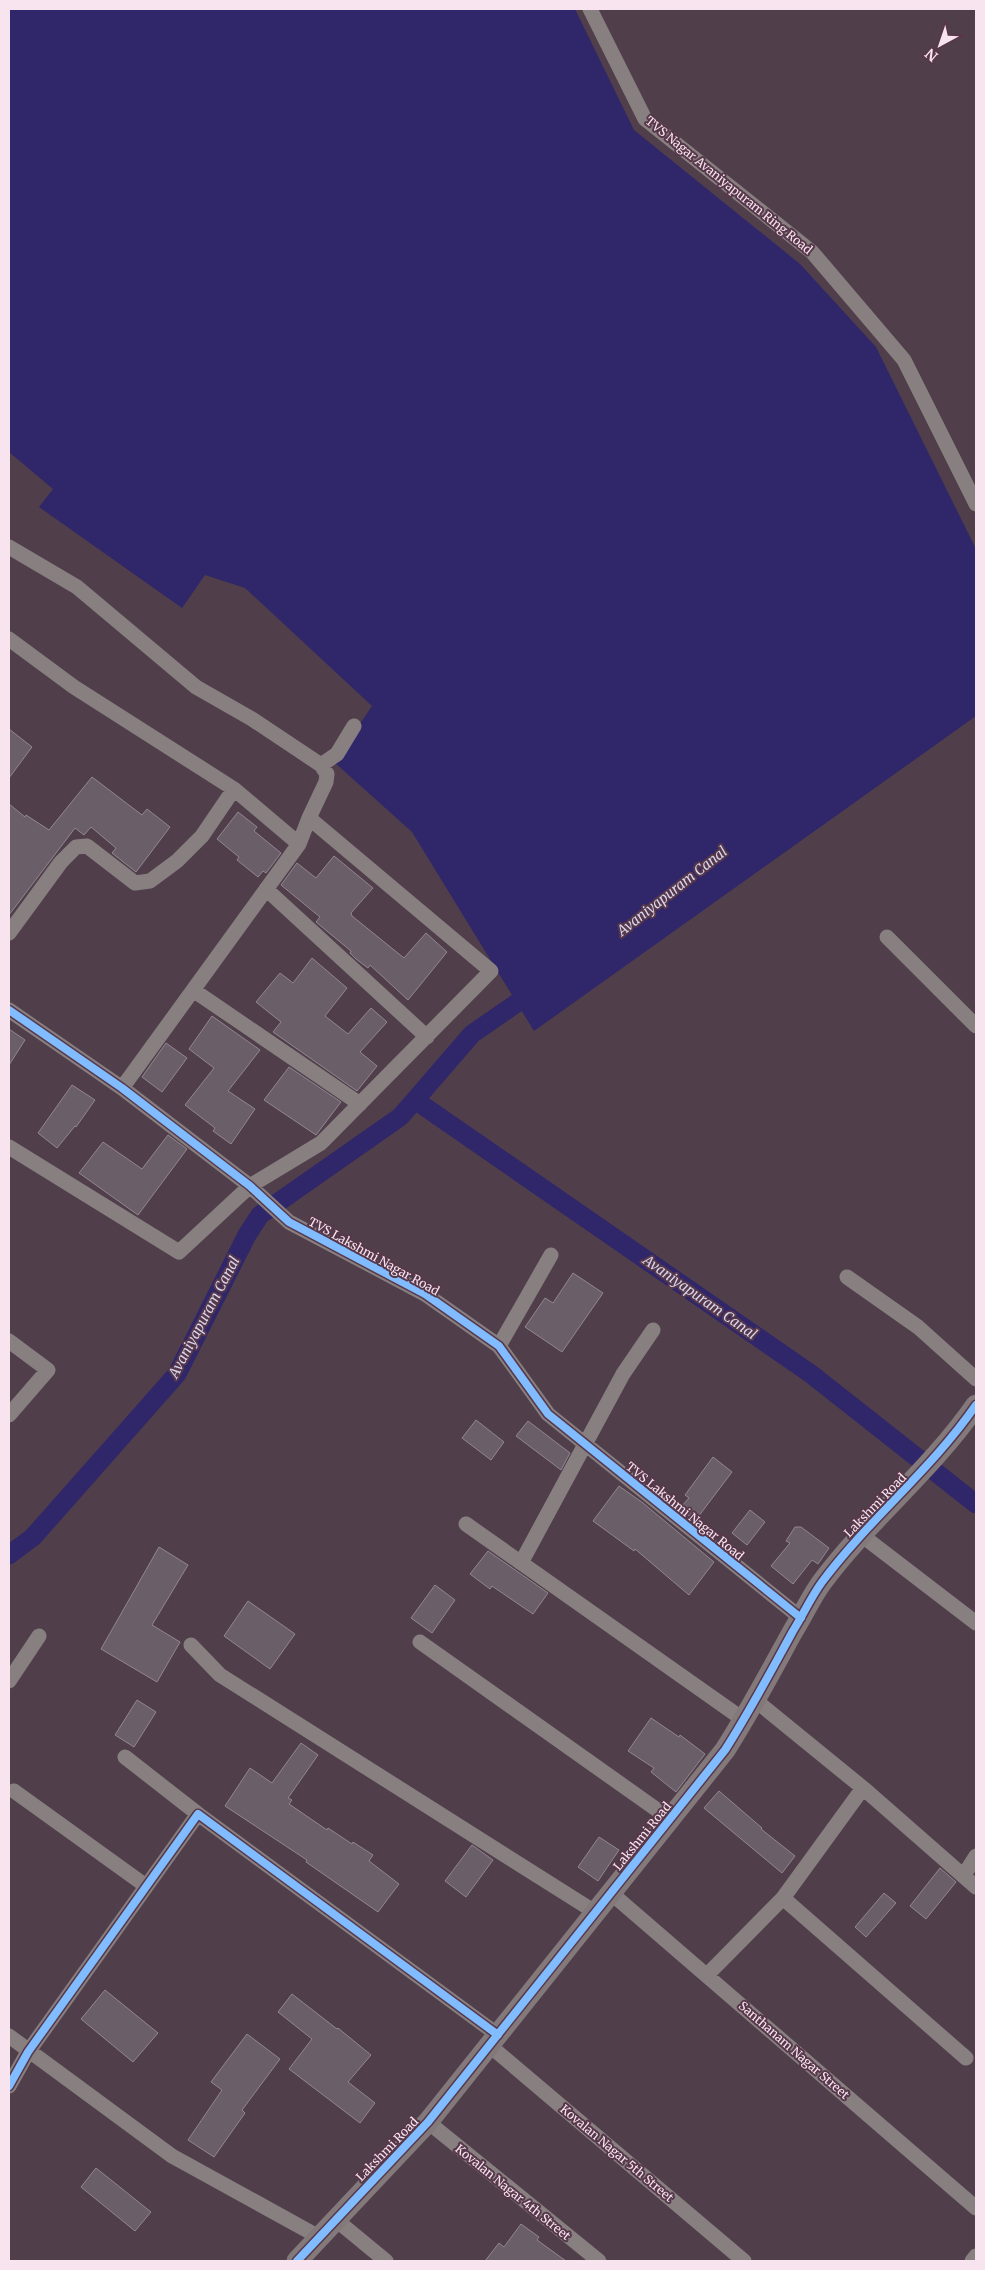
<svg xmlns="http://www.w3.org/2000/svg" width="985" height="2270" font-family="Merriweather,serif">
<rect width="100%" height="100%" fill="#503f4a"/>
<path fill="#30266a" d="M 9,9 L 575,9 L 634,130 L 800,264 L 876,347 L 976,549 L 976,716 L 534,1031 L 412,832 L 334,762 L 372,706 L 245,588 L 205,575 L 182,608 L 39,507 L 53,489 L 9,452 Z"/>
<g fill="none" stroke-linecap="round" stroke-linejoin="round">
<path stroke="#30266a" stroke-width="19" d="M 415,1100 L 472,1034 L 537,989
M 9,1555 L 33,1537 L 177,1374 L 247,1235 L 260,1215 L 400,1117 L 415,1100 L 811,1374 L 976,1504"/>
</g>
<path fill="#6a5e68" stroke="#938691" d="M 9,729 L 32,747 L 9,778 Z
M 92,777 L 142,815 L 147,809 L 170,827 L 136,872 L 112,853 L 116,848 L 91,827 L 84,835 L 75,828 L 9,915 L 9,804 L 25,817 L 26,815 L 49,830 Z
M 238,812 L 257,827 L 254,831 L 281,853 L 266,873 L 263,871 L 258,877 L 237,860 L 239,857 L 217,839 Z
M 334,856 L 373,888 L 351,913 L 352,916 L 404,958 L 426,933 L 447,952 L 408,1000 L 370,965 L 368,968 L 356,959 L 350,953 L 351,951 L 316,922 L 320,917 L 281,885 L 297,863 L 316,878 Z
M 312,958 L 347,988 L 325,1016 L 348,1034 L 371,1008 L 387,1022 L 360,1052 L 377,1066 L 357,1091 L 273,1032 L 281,1022 L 256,1002 L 280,973 L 293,983 Z
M 212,1016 L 260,1050 L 228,1091 L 255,1109 L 231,1144 L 213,1131 L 215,1128 L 185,1105 L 214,1068 L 189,1049 Z
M 9,1029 L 25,1040 L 9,1065 Z
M 166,1043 L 187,1058 L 162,1092 L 142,1077 Z
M 289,1067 L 341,1102 L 316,1135 L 264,1100 Z
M 72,1085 L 95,1100 L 76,1127 L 75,1126 L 57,1148 L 38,1133 Z
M 168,1135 L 187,1149 L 138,1215 L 79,1173 L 103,1142 L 142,1169 Z
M 573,1273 L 603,1293 L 562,1352 L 525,1327 L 545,1298 L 553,1303 Z
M 476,1420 L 504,1442 L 491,1460 L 462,1438 Z
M 528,1421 L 570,1453 L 561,1470 L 516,1436 Z
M 713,1457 L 732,1472 L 695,1521 L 680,1508 L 689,1498 L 685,1495 Z
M 619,1486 L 643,1503 L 714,1562 L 689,1595 L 635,1549 L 634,1551 L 593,1521 Z
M 750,1510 L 765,1522 L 747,1545 L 732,1533 Z
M 795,1527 L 801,1527 L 829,1548 L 818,1564 L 812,1560 L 793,1584 L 771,1566 L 790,1543 L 786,1541 Z
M 159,1547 L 188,1565 L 152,1625 L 180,1642 L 157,1682 L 101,1649 Z
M 488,1551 L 548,1593 L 533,1614 L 492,1586 L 490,1589 L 470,1574 Z
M 435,1585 L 455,1600 L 432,1633 L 411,1618 Z
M 248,1601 L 295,1634 L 270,1669 L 224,1636 Z
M 137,1700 L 156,1712 L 134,1747 L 115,1735 Z
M 651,1718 L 679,1737 L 680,1735 L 705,1754 L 676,1792 L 651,1772 L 654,1768 L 628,1751 Z
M 301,1743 L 318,1755 L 288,1798 L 292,1800 L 289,1804 L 327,1830 L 328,1828 L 352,1844 L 353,1842 L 373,1855 L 369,1861 L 399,1884 L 378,1912 L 306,1862 L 307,1860 L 225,1806 L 250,1768 L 272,1783 Z
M 719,1791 L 762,1828 L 761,1829 L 795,1856 L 782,1873 L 704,1808 Z
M 599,1837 L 619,1850 L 598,1881 L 578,1867 Z
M 472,1845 L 493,1860 L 466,1897 L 445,1881 Z
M 940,1868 L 956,1882 L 926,1919 L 910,1906 Z
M 884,1893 L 896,1903 L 866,1937 L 855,1927 Z
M 105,1990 L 158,2033 L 133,2062 L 81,2019 Z
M 292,1994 L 337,2029 L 338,2028 L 371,2055 L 348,2082 L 375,2103 L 360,2123 L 289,2069 L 312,2039 L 278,2012 Z
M 247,2034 L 280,2059 L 242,2110 L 245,2113 L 214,2157 L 188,2140 L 222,2090 L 211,2082 Z
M 96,2168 L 151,2212 L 135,2231 L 81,2187 Z
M 521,2224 L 539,2237 L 537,2240 L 566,2261 L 485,2261 L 499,2243 L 504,2247 Z"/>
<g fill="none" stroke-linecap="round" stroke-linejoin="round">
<path stroke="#888080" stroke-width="15" d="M 590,9 L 645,119 L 812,252 L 904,360 L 976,504
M 9,547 L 77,587 L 196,687 L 252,719 L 321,765 L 327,774 L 326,782 L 309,818
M 9,639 L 74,687 L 234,789 L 299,844 L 122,1088
M 321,765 L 337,754 L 354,726
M 266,889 L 427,1037
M 9,933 L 61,862 L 76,847 L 87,846 L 135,883 L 150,881 L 177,861 L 202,836 L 234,789
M 887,937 L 976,1026
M 193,990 L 360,1104
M 9,1010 L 122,1088 L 250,1186 L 289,1222 L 425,1294 L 499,1346 L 548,1414 L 801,1618
M 9,1147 L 179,1252 L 250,1186 L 321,1143 L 491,971 L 309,818 L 299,844
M 847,1277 L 918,1327 L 976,1379
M 9,1341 L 48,1370 L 9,1415
M 499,1346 L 551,1255
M 466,1524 L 744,1720
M 860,1534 L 976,1623
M 521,1563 L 623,1374 L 653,1330
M 420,1642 L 670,1819
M 191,1645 L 220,1675 L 595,1912
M 9,1681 L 39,1636
M 755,1700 L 863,1788 L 976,1887
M 125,1757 L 198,1814
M 14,1791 L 146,1886
M 964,1875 L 976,1856
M 611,1893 L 976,2208
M 783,1898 L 863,1788
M 707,1975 L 783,1898 L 966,2058
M 9,2036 L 172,2156 L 319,2237
M 489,2045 L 744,2261
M 9,2086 L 28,2052 L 198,1814 L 498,2035
M 428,2122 L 599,2261
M 335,2219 L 386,2261
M 972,2261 L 976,2256"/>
<path stroke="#83797b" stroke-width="21" d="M 297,2261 L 428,2122 L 725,1750 C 750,1711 771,1671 793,1631 C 803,1615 811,1597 822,1582 C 869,1519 931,1470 976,1405"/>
<g stroke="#57384b" stroke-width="11">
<path id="cycleway" d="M 9,1010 L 122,1088 L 250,1186 L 289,1222 L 425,1294 L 499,1346 L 548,1414 L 801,1618
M 9,2086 L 28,2052 L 198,1814 L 498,2035
M 297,2261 L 428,2122 L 725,1750 C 750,1711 771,1671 793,1631 C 803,1615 811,1597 822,1582 C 869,1519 931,1470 976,1405"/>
</g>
<use href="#cycleway" stroke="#80bcff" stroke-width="8"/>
</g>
<g text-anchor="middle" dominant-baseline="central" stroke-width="4" stroke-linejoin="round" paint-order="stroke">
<g font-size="12" fill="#f8e4ef" stroke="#57384b">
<text transform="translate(729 185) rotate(39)">TVS Nagar Avaniyapuram Ring Road</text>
<text transform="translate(374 1256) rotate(29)">TVS Lakshmi Nagar Road</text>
<text transform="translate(875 1505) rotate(-46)">Lakshmi Road</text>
<text transform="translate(685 1511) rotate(39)">TVS Lakshmi Nagar Road</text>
<text transform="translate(642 1836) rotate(-51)">Lakshmi Road</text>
<text transform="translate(794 2050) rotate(41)">Santhanam Nagar Street</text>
<text transform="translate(387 2149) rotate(-46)">Lakshmi Road</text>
<text transform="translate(617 2153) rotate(40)">Kovalan Nagar 5th Street</text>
<text transform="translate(513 2192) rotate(39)">Kovalan Nagar 4th Street</text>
</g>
<g font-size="14" font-style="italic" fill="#d6d7ed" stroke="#57384b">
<text transform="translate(672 891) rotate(-38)">Avaniyapuram Canal</text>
<text transform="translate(700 1297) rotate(35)">Avaniyapuram Canal</text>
<text transform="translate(204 1317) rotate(-62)">Avaniyapuram Canal</text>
</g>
</g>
<rect width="985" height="2270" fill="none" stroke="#f8e4ef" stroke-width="20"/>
<g transform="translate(940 45) rotate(220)" stroke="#57384b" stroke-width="4" paint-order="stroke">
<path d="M0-4L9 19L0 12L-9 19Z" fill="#f8e4ef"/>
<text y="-8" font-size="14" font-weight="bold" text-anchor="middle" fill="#f8e4ef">N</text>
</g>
</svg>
